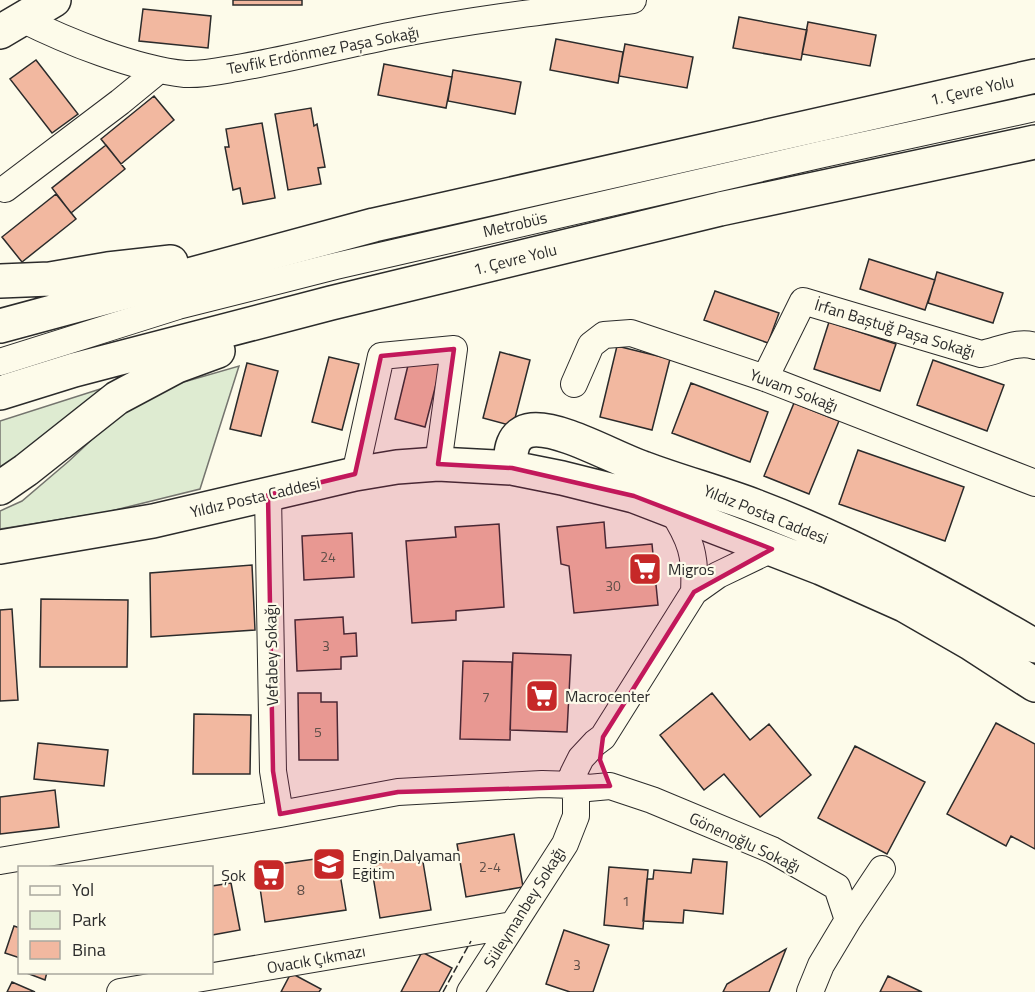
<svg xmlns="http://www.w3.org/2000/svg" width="1035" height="992" font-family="'Titillium Web',sans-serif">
<rect width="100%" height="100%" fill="#fdfbea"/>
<path fill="#deebd1" stroke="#74746e" stroke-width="1.5" d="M 239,366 L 200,489 L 107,512 L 0,529 L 0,511 L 22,501 L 69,461 L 118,415 L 170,386 Z
M 119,383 L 0,471 L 0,421 Z"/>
<path fill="#f2b8a0" stroke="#2b2b2b" stroke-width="1.5" d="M 233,0 L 302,0 L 302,5 L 233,5 Z
M 143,9 L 211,16 L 208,48 L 139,41 Z
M 739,17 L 807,30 L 801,60 L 733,48 Z
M 808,22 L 876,35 L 870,66 L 802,54 Z
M 556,39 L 623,52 L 618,83 L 550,70 Z
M 625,44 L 693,57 L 687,88 L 619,76 Z
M 36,60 L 78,114 L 52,133 L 10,79 Z
M 384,64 L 452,77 L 446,108 L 378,95 Z
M 453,70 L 521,82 L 515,114 L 448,101 Z
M 154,96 L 174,120 L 121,164 L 101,139 Z
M 311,108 L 314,126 L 317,124 L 325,167 L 318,168 L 321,184 L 288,190 L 275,114 Z
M 262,123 L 275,198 L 243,204 L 240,188 L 233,190 L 225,147 L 229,147 L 226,129 Z
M 106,145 L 125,169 L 71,213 L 52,188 Z
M 56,194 L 76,219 L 22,262 L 2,237 Z
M 869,259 L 935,280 L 925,310 L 860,289 Z
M 937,272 L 1003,293 L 993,323 L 928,303 Z
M 715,291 L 779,313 L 768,343 L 704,320 Z
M 829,322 L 896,344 L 880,391 L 814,369 Z
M 617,346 L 670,359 L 652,430 L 600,417 Z
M 500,352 L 530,360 L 513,426 L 483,418 Z
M 411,353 L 442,361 L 425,427 L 395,419 Z
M 329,357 L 359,364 L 342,430 L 312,422 Z
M 933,360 L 1004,385 L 987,431 L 917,405 Z
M 247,363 L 278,371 L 261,436 L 230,429 Z
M 691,383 L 768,412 L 750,462 L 672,433 Z
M 794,403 L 839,421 L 809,494 L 764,476 Z
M 858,450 L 964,487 L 945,541 L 839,504 Z
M 604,522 L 606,548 L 652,544 L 658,605 L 574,613 L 569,566 L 561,564 L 557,527 Z
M 499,524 L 504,607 L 456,611 L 456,620 L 412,623 L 406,541 L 456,537 L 455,527 Z
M 352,533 L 354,577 L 304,580 L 302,536 Z
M 252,565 L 255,630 L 151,637 L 150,573 Z
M 41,599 L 128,600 L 127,667 L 40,667 Z
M 12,609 L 18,700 L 0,701 L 0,610 Z
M 343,617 L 344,634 L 356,633 L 357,656 L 341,657 L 341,669 L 297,671 L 295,620 Z
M 513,653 L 571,655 L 567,732 L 510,730 Z
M 463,661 L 512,662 L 510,740 L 460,739 Z
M 298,693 L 321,693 L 321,702 L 337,702 L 338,760 L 299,760 Z
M 712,693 L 750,740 L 769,724 L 811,775 L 760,817 L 724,774 L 704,790 L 660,735 Z
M 194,714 L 251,715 L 250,774 L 193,774 Z
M 996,723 L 1035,744 L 1035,849 L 1011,836 L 1006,846 L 947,814 Z
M 38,743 L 108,750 L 104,786 L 34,779 Z
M 855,746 L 925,782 L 887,854 L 818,818 Z
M 55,790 L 59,827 L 0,834 L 0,797 Z
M 514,834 L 523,887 L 466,897 L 457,844 Z
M 337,856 L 346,910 L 265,922 L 257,867 Z
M 422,856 L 431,910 L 380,918 L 371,864 Z
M 693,859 L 727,862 L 723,914 L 684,910 L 683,923 L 643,921 L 647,879 L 653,879 L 654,870 L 691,873 Z
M 609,867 L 648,870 L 643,929 L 604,925 Z
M 231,883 L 240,930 L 212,935 L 212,886 Z
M 14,926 L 20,928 L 20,958 L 5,953 Z
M 564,930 L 609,945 L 593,992 L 570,992 L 546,984 Z
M 786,949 L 769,992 L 723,992 L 727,984 Z
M 422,952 L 452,968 L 439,992 L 401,992 Z
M 24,972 L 47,972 L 45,980 Z
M 291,973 L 321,989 L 319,992 L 281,992 Z
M 888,976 L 922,992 L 880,992 Z
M 12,982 L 35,992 L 7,992 Z"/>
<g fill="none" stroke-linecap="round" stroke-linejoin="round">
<g stroke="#2b2b2b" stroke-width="28">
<path id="minor" d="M 22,19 C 66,41 135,69 185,74 C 204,75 224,70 243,67 C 295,58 347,44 399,34 C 476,19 554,10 633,0
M 5,189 L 120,102 L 159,70
M 0,362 L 178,306 L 336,266 L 823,154 L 1035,108
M 765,378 L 803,301 L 981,354 C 998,351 1018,340 1035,346
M 574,384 L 591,345 L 604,335 L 631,333 L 765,378 L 1035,483
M 355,474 L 381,356 L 454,349 L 438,464
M 268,495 L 273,771 L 280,814
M 671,509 C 691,540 696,555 694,592
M 0,861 L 280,814 L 398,792 L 542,784 L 575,785 L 588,788 L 610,786 L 652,800 L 772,850 L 837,887 L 848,920 L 821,965 L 810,992
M 848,920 L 882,869
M 120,992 L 513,925
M 470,992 L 565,844 L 576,816 L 576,799 L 573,774 L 581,758 L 595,743 L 603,737 L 694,592 L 718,575 L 772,549"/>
</g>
<g stroke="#2b2b2b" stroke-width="36">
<path id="major" d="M 0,32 L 54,0
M 512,468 C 509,452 512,432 532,430 C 561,427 614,458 643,468 C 680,482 718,492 755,506 C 853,543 945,594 1035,646
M 0,547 L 153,521 L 355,474 L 397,467 L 438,464 L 512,468 L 562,478 L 634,496 L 821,568 L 904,605 L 970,643 L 1035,685"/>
</g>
<g stroke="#2b2b2b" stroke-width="36">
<path id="highway" d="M 0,281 L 50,279 L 108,269 L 171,262
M 0,326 L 374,225 L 1035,76
M 0,393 L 74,370 L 331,303 L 720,209 L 1035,142
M 0,488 L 26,470 L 117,398 L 177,366 L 218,351"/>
</g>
<use href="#minor" stroke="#fdfbea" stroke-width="26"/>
<use href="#major" stroke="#fdfbea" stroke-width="33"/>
<use href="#highway" stroke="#fdfbea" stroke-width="33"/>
<path stroke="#2b2b2b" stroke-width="1.5" stroke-dasharray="8 3" stroke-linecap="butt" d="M 443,992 L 471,941"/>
</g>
<path fill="#c2185b" fill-opacity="0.2" stroke="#c2185b" stroke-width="4.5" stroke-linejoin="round" d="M 454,349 L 438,464 L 512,468 L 634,496 L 772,549 L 694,592 L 603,737 L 600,760 L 610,786 L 398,792 L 280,814 L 273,771 L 268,495 L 355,474 L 381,356 Z"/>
<defs>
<g id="supermarket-square" transform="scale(1.725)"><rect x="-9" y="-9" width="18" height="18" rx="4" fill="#c62828" stroke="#fdfbea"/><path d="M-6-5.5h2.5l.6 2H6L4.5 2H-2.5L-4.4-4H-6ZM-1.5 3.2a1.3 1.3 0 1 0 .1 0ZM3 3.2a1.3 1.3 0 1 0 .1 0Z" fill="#fff"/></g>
<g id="school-square" transform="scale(1.725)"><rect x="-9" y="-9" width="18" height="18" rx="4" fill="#c62828" stroke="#fdfbea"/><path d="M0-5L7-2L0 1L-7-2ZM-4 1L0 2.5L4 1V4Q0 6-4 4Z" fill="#fff"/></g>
</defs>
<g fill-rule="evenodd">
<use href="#supermarket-square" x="645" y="569"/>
<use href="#supermarket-square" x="542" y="696"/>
<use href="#school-square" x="329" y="864"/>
<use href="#supermarket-square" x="269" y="875"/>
</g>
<g text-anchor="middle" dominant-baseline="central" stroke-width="4.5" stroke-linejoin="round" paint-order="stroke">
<g font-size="14" fill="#5d4e48">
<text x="328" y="556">24</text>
<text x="613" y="585">30</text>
<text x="326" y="645">3</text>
<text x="486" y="696">7</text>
<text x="318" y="731">5</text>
<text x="490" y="866">2-4</text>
<text x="301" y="889">8</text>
<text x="626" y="900">1</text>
<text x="577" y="964">3</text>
</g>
<g font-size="16" fill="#2b2b2b" stroke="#fdfbea">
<text transform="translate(323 50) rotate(-11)">Tevfik Erdönmez Paşa Sokağı</text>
<text transform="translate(972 90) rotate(-13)">1. Çevre Yolu</text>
<text transform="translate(515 224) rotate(-13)">Metrobüs</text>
<text transform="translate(515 259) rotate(-14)">1. Çevre Yolu</text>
<text transform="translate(895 328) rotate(17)">İrfan Baştuğ Paşa Sokağı</text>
<text transform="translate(794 390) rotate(21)">Yuvam Sokağı</text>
<text transform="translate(255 497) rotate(-13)">Yıldız Posta Caddesi</text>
<text transform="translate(766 514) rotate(22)">Yıldız Posta Caddesi</text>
<text transform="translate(271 655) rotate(-91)">Vefabey Sokağı</text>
<text transform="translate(745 842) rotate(25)">Gönenoğlu Sokağı</text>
<text transform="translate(524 907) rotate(-58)">Süleymanbey Sokağı</text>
<text transform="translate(316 959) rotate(-10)">Ovacık Çıkmazı</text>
</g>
<g font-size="16" fill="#2b2b2b" stroke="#fdfbea" text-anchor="start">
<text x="668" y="569">Migros</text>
<text x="565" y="696">Macrocenter</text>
<text x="352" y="855">Engin Dalyaman<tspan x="352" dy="18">Eğitim</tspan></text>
<text x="246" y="875" text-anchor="end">Şok</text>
</g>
</g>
<rect x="18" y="866" width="195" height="108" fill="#fdfbea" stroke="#a9a89e" stroke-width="1.5"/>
<rect x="30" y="886" width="30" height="9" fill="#fdfbea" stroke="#a9a89e" stroke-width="1.5"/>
<text x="72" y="896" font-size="18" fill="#2b2b2b">Yol</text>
<rect x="30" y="911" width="30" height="18" fill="#deebd1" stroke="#a9a89e" stroke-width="1.5"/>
<text x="72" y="926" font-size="18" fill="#2b2b2b">Park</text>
<rect x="30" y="941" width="30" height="18" fill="#f2b8a0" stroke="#a9a89e" stroke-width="1.5"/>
<text x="72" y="956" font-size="18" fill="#2b2b2b">Bina</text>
</svg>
